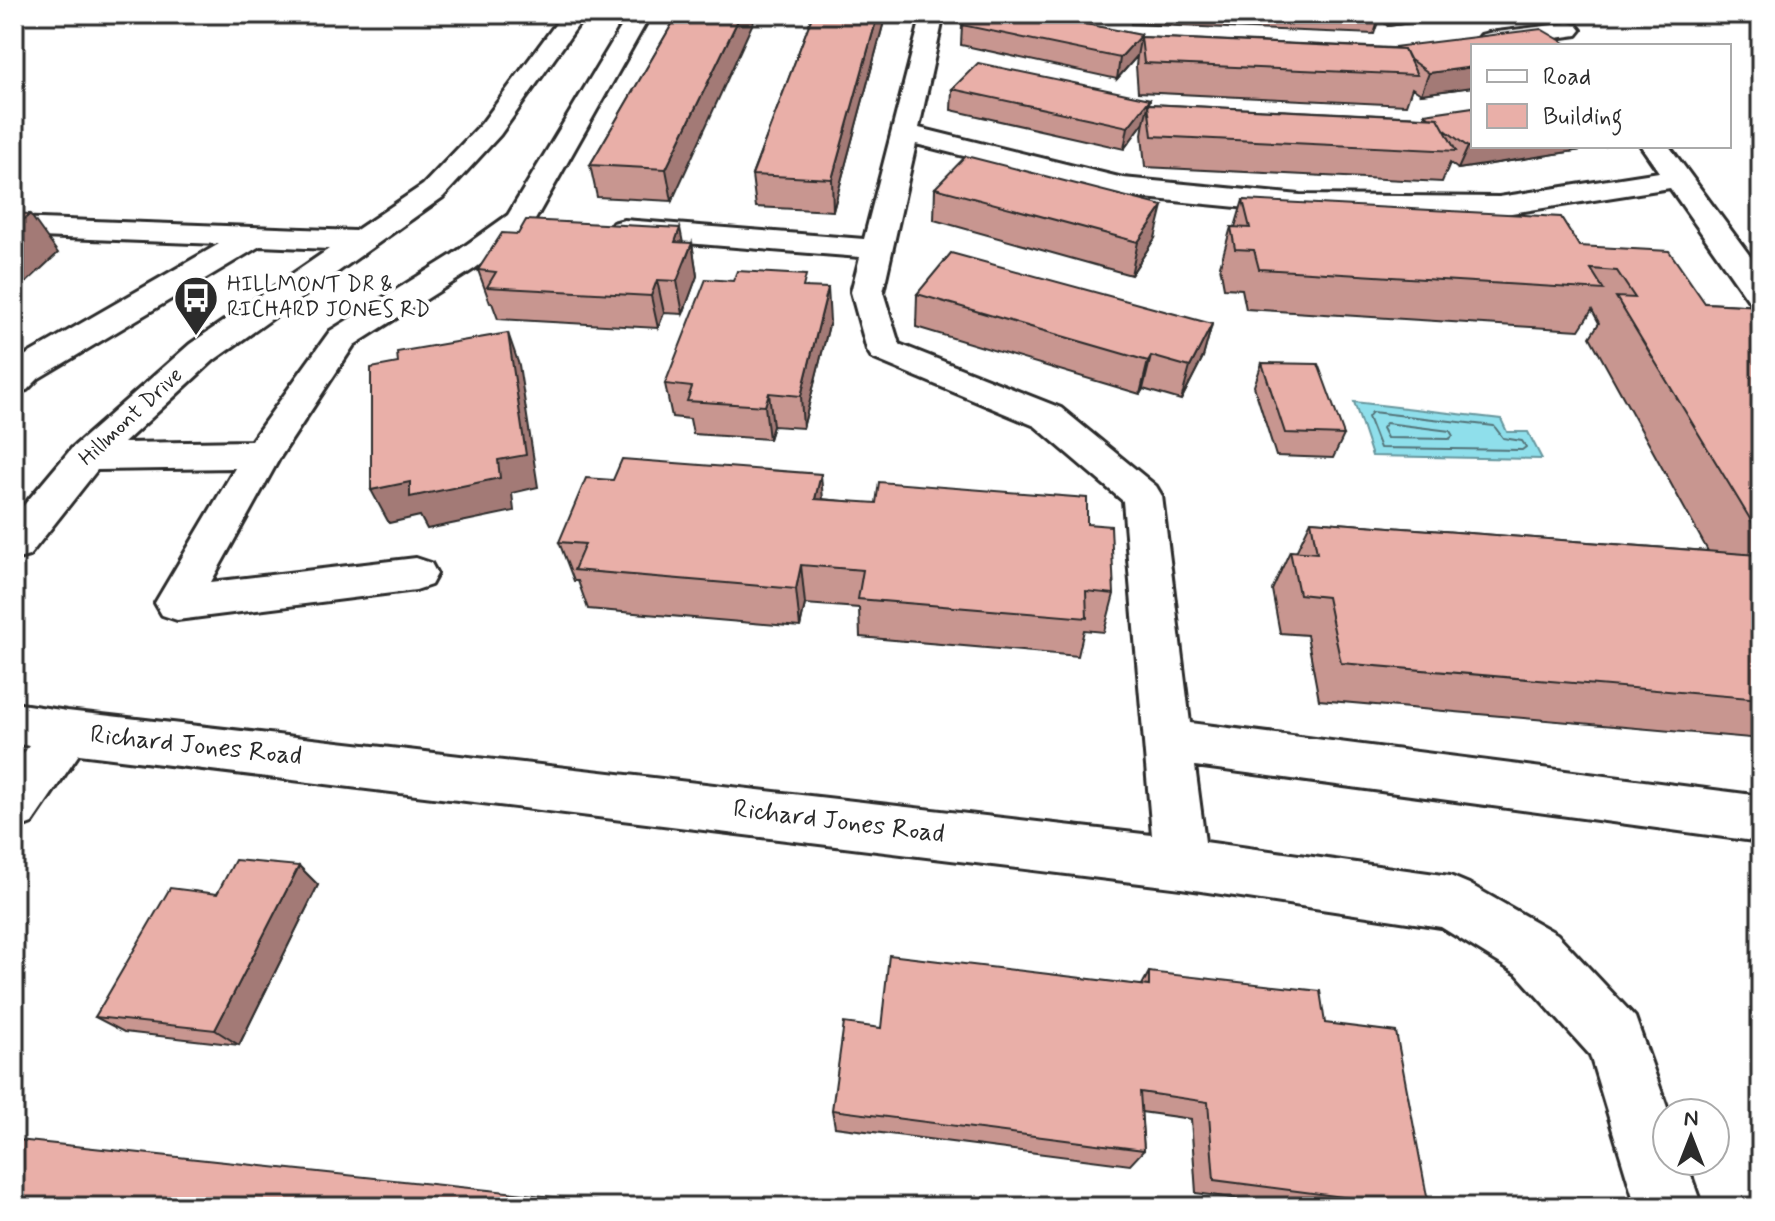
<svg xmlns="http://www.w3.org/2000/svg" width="1775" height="1221" font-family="Mynerve,sans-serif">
<rect width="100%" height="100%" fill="#fff"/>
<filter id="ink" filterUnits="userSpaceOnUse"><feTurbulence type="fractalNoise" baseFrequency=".0125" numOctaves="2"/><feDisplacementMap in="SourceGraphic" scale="16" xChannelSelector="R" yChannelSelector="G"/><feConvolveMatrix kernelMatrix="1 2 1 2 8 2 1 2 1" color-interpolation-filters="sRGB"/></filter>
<g filter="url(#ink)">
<path fill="#8fdfeb" stroke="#67979e" stroke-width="2" d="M 1354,402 L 1501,419 L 1507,432 L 1528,432 L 1542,459 L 1372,456 Z"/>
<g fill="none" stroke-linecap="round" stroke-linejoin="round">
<path stroke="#537378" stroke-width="2" d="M 1372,412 L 1494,426 L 1503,438 L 1522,441 L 1526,447 L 1522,450 L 1380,448 L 1368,417 Z
M 1386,423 L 1450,431 L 1453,436 L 1449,439 L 1387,438 L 1382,428 Z"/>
<g stroke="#2b2b2b" stroke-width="6">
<path id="minor" d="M 563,14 L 586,14 L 500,135 L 443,197 L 214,360 L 124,443 L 251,441 L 330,331 L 452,255 L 508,215 L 629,14 L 651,14 L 531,227 L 474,269 L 354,345 L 279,459 L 211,582 L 416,558 L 431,563 L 437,574 L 431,585 L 416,590 L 177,620 L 162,615 L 155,603 L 235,468 L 97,470 L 29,556 L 14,560 L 14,517 L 72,448 L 190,344 L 329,249 L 260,246 L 39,378 L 27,390 L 14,393 L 14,362 L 219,244 L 14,236 L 14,218 L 355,231 L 423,185 L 482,123 Z
M 922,14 L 944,14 L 919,128 L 1123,178 L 1300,195 L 1499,197 L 1659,172 L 1641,146 L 1669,146 L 1761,271 L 1761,304 L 1749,301 L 1670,188 L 1499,215 L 1300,213 L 1123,196 L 916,144 L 883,292 L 899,344 L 1061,408 L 1156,486 L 1162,496 L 1190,723 L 1761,796 L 1761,842 L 1195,766 L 1205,842 L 1450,876 L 1469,884 L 1557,934 L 1635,1017 L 1669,1113 L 1667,1161 L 1686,1161 L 1702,1207 L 1636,1207 L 1590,1055 L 1517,974 L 1441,927 L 1181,888 L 79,754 L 32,823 L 14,830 L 14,766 L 29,746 L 14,743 L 14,703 L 67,711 L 1152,835 L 1123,501 L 1035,426 L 872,358 L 867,350 L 851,292 L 860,257 L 624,238 L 613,235 L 609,229 L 613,223 L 624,220 L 864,239 Z
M 1569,23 L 1577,25 L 1581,30 L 1577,35 L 1498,46 L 1481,45 L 1477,40 L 1481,35 L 1489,33 Z"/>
</g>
<use href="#minor" fill="#fff" fill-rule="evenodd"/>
</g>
<path fill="#c89690" stroke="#2b2b2b" stroke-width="2" d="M 678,14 L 672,201 L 597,197 L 590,165 Z
M 813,14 L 886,14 L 833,211 L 756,207 L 752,175 Z
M 1130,14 L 1478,14 L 1388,26 L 1379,19 L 1374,34 L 1131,24 Z
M 962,25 L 1141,37 L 1393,48 L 1473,46 L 1473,87 L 1421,94 L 1412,88 L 1406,105 L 1138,92 L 1136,66 L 1137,56 L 1117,79 L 961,45 Z
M 952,89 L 1150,99 L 1149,104 L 1424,117 L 1425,114 L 1473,146 L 1607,146 L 1458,169 L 1450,163 L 1442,182 L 1145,167 L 1142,134 L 1144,122 L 1124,149 L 951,110 Z
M 935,188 L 1155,238 L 1131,275 L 934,220 Z
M 1243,200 L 1579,246 L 1705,303 L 1761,306 L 1761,739 L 1319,700 L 1307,635 L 1280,633 L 1272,590 L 1290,551 L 1296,552 L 1311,521 L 1708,551 L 1590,337 L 1599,323 L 1592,310 L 1579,330 L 1246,309 L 1242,289 L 1224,288 L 1220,266 L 1231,227 L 1235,227 Z
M 683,243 L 692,243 L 697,276 L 683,314 L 664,313 L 658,328 L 498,319 L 492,303 L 490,303 L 478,270 Z
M 807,287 L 830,321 L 803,428 L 773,426 L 769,439 L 693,434 L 690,419 L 672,417 L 665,384 Z
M 917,294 L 1212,324 L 1203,357 L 1181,400 L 1143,389 L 1140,394 L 916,327 Z
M 1262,363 L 1344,435 L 1333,458 L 1276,456 L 1254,386 Z
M 822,499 L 1087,524 L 1114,594 L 1104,632 L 1084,630 L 1078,656 L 860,637 L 859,608 L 805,604 L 800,627 L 588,609 L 578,581 L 574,581 L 559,542 Z
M 299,866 L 318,885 L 239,1045 L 124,1032 L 95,1017 L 217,894 Z
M 1149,972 L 1325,1023 L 1419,1207 L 1300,1207 L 1196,1193 L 1191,1119 L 1141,1112 L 1144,1150 L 1130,1165 L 835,1127 L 832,1110 L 881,1028 L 1142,985 Z"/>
<path fill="#a37a76" stroke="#2b2b2b" stroke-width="2" d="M 741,14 L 757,14 L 672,201 L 666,169 Z
M 878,14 L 886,14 L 833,211 L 832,179 Z
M 1393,14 L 1478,14 L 1388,26 Z
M 1141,35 L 1137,56 L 1117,79 L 1120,58 Z
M 1473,67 L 1473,87 L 1421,94 L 1429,73 Z
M 1150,99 L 1144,122 L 1124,149 L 1128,127 Z
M 1473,146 L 1607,146 L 1458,169 L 1468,147 Z
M 1163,206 L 1155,238 L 1131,275 L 1138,242 Z
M 30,214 L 58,253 L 14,294 L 14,228 Z
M 680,228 L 686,259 L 692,243 L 697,276 L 683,314 L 677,281 L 675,242 Z
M 657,280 L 664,313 L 658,328 L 651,296 Z
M 828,288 L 830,321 L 803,428 L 801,396 Z
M 1212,324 L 1203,357 L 1181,400 L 1190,367 Z
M 508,333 L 519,365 L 538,487 L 512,493 L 514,511 L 427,529 L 420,516 L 389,523 L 371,490 L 498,460 Z
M 1151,356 L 1143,389 L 1140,394 L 1148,361 Z
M 769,393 L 773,426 L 769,439 L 765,406 Z
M 821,474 L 824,513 L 815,499 Z
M 801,565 L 805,604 L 800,627 L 796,589 Z
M 299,866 L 318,885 L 239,1045 L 215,1030 Z"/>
<path fill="#e9afa8" stroke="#2b2b2b" stroke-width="2" d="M 678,14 L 741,14 L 666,169 L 590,165 Z
M 813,14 L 878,14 L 832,179 L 752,175 Z
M 975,14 L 1036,14 L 1141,35 L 1120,58 L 962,25 Z
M 1541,29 L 1570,46 L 1473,46 L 1473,67 L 1429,73 L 1408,58 L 1404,49 L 1394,47 Z
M 1141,37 L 1404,49 L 1417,75 L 1144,63 Z
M 978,63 L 1150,99 L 1128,127 L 952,89 Z
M 1148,104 L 1438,118 L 1456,151 L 1152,136 Z
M 1473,107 L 1473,146 L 1468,147 L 1444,129 L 1438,118 L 1429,117 L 1425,114 Z
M 966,156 L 1163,206 L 1138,242 L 935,188 Z
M 1243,200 L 1561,217 L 1579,246 L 1669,251 L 1705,303 L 1761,306 L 1761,537 L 1616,297 L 1635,298 L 1617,271 L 1591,269 L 1604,290 L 1259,269 L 1254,250 L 1235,249 L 1231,227 L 1250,228 Z
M 14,213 L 30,214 L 14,228 Z
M 526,220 L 680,228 L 675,242 L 692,243 L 677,281 L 657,280 L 651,296 L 487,287 L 496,272 L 478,270 L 502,233 L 518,234 Z
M 951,253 L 1212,324 L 1190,367 L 1151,356 L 1148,361 L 917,294 Z
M 737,271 L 806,275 L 803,287 L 828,288 L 801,396 L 769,393 L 765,406 L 687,401 L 692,387 L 665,384 L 706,279 L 733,281 Z
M 508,333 L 526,455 L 498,460 L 500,478 L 410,497 L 410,482 L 371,490 L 371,368 L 398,363 L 397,352 Z
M 1262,363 L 1318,364 L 1344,435 L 1285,433 Z
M 622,459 L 821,474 L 815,499 L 876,503 L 879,482 L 1087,498 L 1087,524 L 1111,526 L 1114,594 L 1086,591 L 1087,618 L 858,599 L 863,570 L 801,565 L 796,589 L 574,570 L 585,544 L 559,542 L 586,478 L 613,480 Z
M 1311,521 L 1758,555 L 1761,560 L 1761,699 L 1341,663 L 1327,597 L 1299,594 L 1290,551 L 1317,553 Z
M 235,860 L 299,866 L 215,1030 L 95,1017 L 170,888 L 217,894 Z
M 889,955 L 1149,986 L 1149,972 L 1320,991 L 1325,1023 L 1396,1032 L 1429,1207 L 1419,1207 L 1214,1180 L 1208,1102 L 1140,1092 L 1144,1150 L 832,1110 L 844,1023 L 881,1028 Z
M 18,1140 L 647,1207 L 14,1207 L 14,1146 Z"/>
</g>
<defs>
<g id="bus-pin" transform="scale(2.3)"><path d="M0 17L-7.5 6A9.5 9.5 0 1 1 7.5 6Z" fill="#2b2b2b" stroke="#fff"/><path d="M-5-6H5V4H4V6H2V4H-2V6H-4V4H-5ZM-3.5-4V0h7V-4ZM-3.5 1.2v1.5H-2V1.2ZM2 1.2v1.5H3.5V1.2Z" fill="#fff"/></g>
</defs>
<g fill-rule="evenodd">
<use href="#bus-pin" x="196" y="298"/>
</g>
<g text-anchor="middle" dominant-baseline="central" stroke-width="8" stroke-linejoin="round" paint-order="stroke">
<g font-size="22" fill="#2b2b2b" stroke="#fff" text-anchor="start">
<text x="227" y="285">HILLMONT DR &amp;<tspan x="227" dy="25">RICHARD JONES RD</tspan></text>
</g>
<g font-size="22" fill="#2b2b2b" stroke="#fff">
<text transform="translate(131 417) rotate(-43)">Hillmont Drive</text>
</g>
<g font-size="26" fill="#2b2b2b" stroke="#fff">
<text transform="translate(196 746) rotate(6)">Richard Jones Road</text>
<text transform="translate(839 822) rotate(7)">Richard Jones Road</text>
</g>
</g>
<rect width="1775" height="1221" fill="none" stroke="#fff" stroke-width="48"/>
<rect x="24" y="24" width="1727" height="1173" fill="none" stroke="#2b2b2b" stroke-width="3" filter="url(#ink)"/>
<rect x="1471" y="44" width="260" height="104" fill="#ffffff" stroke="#aaaaaa" stroke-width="2"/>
<rect x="1487" y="70" width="40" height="12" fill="#ffffff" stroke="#aaaaaa" stroke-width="2"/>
<text x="1543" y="84" font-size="24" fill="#2b2b2b">Road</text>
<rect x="1487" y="104" width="40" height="24" fill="#e9afa8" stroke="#aaaaaa" stroke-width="2"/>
<text x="1543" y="124" font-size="24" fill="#2b2b2b">Building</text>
<g transform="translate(1691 1137)"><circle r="38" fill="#ffffff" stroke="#aaaaaa" stroke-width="2"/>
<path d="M0-6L14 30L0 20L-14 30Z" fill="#2b2b2b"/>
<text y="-12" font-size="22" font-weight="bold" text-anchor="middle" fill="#2b2b2b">N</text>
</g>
</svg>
